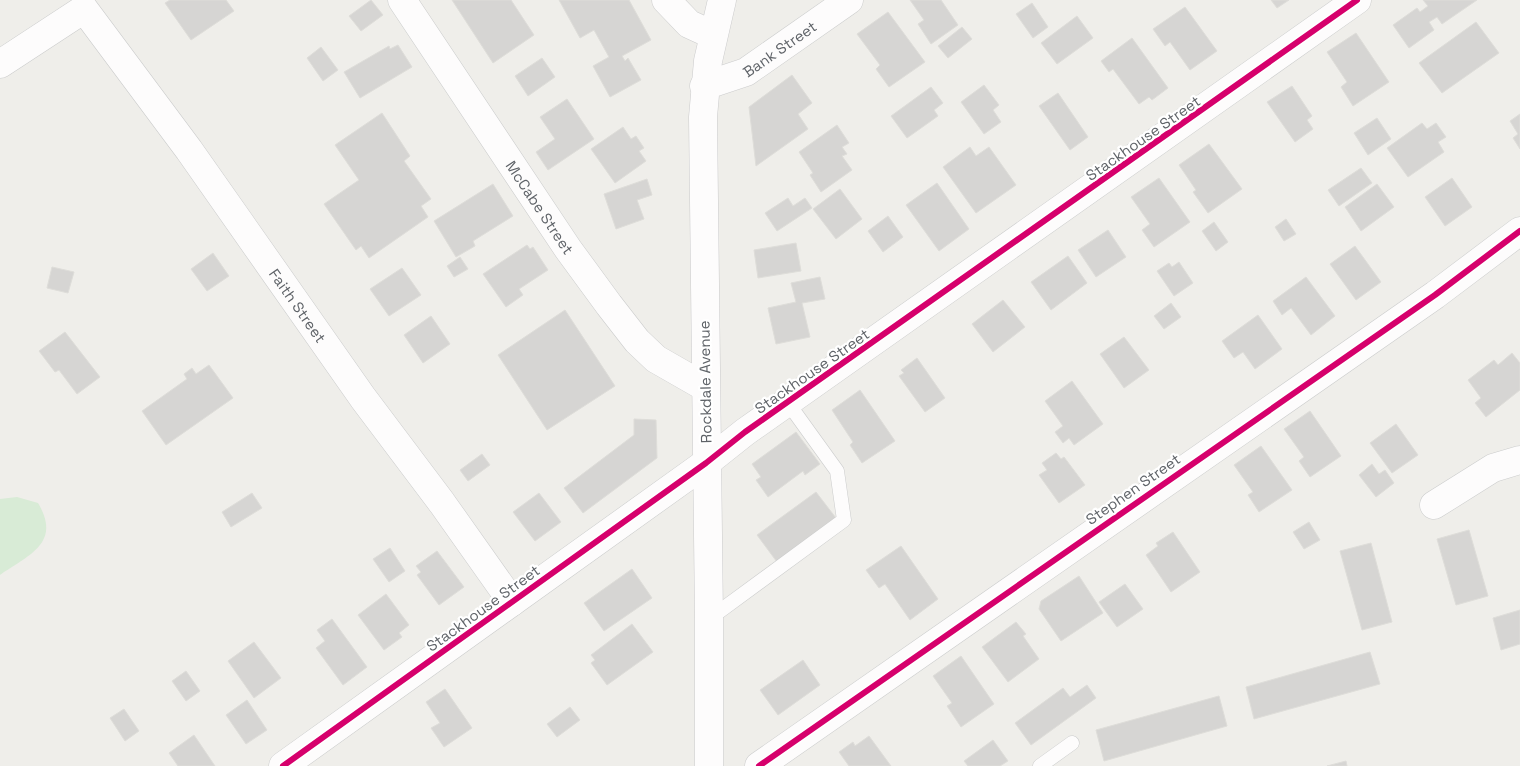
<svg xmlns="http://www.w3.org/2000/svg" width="1520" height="766" font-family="'Space Grotesk',sans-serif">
<rect width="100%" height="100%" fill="#efeeea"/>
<path fill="#d8ebd6" d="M 17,497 L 38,503 C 62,543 29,555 0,575 L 0,499 Z"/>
<path fill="#d6d5d3" stroke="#deddd9" d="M 170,0 L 226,0 L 234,11 L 191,40 L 165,3 Z
M 371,0 L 383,15 L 361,31 L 349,16 Z
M 452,0 L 511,0 L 534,35 L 493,63 Z
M 559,0 L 629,0 L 651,40 L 622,56 L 625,61 L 628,58 L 641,80 L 610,97 L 593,66 L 609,57 L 594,30 L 580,38 Z
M 910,0 L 941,0 L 958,25 L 931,44 L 918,24 L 924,20 Z
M 1271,0 L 1289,0 L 1277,8 Z
M 1423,0 L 1477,0 L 1442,24 L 1437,17 L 1429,22 L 1434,30 L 1409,48 L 1393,25 L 1417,8 L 1420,12 L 1428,6 Z
M 1032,3 L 1048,27 L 1033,38 L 1016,14 Z
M 1185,7 L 1217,51 L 1190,70 L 1170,42 L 1165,46 L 1153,29 Z
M 888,12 L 925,62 L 889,87 L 876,69 L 880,65 L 857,34 Z
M 1077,16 L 1093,38 L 1057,64 L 1041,43 Z
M 1476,22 L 1499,53 L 1442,93 L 1419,63 Z
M 962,27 L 972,39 L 948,58 L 938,46 Z
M 1356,33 L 1389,82 L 1353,106 L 1341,87 L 1347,82 L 1327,52 Z
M 1132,38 L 1168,88 L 1152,100 L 1149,97 L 1139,104 L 1113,69 L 1109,72 L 1101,61 Z
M 398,45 L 412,67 L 360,98 L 344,72 L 389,46 L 390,49 Z
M 321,47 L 338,70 L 323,81 L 307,58 Z
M 542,58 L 555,77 L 528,96 L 515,76 Z
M 792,75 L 812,103 L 798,114 L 808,129 L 756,166 L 749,107 Z
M 984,85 L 999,105 L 993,110 L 1001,122 L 984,134 L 961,102 Z
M 1292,86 L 1312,116 L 1307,120 L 1313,129 L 1295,142 L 1267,102 Z
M 931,87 L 943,103 L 934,110 L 938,116 L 907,138 L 891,116 Z
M 1058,93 L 1088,137 L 1070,150 L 1039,106 Z
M 567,99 L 594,139 L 548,170 L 536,152 L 555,139 L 540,117 Z
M 382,113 L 410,156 L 404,161 L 431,199 L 421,206 L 428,217 L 369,258 L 361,246 L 356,250 L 324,204 L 359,180 L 335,145 Z
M 1520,114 L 1520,149 L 1513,138 L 1518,134 L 1510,121 Z
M 1377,118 L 1391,139 L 1368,155 L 1354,133 Z
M 1422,123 L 1427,129 L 1436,123 L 1446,137 L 1438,142 L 1444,152 L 1408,177 L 1387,148 Z
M 837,125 L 849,143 L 842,147 L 847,154 L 842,156 L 852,170 L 821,192 L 810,175 L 813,173 L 799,152 Z
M 623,127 L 631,139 L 636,136 L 644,148 L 639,151 L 646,161 L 615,183 L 591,149 Z
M 1209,144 L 1242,189 L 1208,213 L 1193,192 L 1196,190 L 1179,165 Z
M 970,147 L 976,156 L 989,147 L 1016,185 L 976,213 L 943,167 Z
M 1361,168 L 1372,183 L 1339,206 L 1328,190 Z
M 1159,178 L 1190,222 L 1154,247 L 1142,230 L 1150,224 L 1131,197 Z
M 1452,178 L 1472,207 L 1445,226 L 1425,197 Z
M 647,179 L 652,195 L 637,200 L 644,219 L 616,229 L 604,194 Z
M 937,183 L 969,229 L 939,251 L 906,205 Z
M 493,184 L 513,216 L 473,241 L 475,246 L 456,257 L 434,221 Z
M 1377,184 L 1394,207 L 1361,231 L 1345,207 Z
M 840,189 L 862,219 L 836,239 L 813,209 Z
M 788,198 L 793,206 L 805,198 L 812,208 L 777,231 L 765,213 Z
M 888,216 L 903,237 L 883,252 L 868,231 Z
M 1286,219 L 1296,234 L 1284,241 L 1275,227 Z
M 1214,222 L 1228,242 L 1216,251 L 1202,231 Z
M 1108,230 L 1126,257 L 1096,277 L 1078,250 Z
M 796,243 L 801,271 L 758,278 L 754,250 Z
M 527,245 L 530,249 L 533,247 L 548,270 L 519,289 L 523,295 L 506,307 L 483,274 Z
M 1355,246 L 1381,282 L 1356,300 L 1330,264 Z
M 213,253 L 229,276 L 207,291 L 191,269 Z
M 1068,256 L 1087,283 L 1051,310 L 1031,282 Z
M 460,257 L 468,269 L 454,277 L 447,266 Z
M 1179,262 L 1193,283 L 1174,296 L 1157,271 L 1169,263 L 1172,267 Z
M 52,267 L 74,272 L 68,293 L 47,288 Z
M 402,268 L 421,295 L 389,316 L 370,289 Z
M 820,277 L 825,299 L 802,303 L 810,337 L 776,344 L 768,308 L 796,302 L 791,283 Z
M 1306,277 L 1335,316 L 1311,335 L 1291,308 L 1282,315 L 1273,301 Z
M 1003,300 L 1025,327 L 993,352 L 972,324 Z
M 1171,303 L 1181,317 L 1164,329 L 1154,316 Z
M 565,310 L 615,386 L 547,430 L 498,355 Z
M 1258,315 L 1282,349 L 1255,369 L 1243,352 L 1234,358 L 1222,341 Z
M 431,316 L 450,344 L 423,363 L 404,335 Z
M 65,332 L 100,377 L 77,394 L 59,370 L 55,372 L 39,351 Z
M 1124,337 L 1149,370 L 1124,388 L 1100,354 Z
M 1512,353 L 1520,363 L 1520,390 L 1486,417 L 1475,403 L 1481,398 L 1468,380 L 1494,360 L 1498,365 Z
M 917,358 L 945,398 L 925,412 L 899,376 L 904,373 L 901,370 Z
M 209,365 L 233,398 L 166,445 L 142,411 L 187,379 L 184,374 L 192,368 L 196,374 Z
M 1072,381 L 1103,424 L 1074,445 L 1069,438 L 1063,443 L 1055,432 L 1063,426 L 1045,401 Z
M 860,390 L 895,441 L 862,463 L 850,445 L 853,442 L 832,410 Z
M 1310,411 L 1341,456 L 1310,477 L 1299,461 L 1304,457 L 1284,429 Z
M 634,419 L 656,420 L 657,458 L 583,513 L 564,488 L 634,435 Z
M 1396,424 L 1418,455 L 1392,473 L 1370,443 Z
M 796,432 L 820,464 L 805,475 L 803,471 L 768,497 L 756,480 L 761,477 L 752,464 Z
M 1261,446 L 1292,490 L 1259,512 L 1248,495 L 1253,492 L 1234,465 Z
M 1056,453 L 1061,459 L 1064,457 L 1085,485 L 1059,503 L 1039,475 L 1047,470 L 1042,463 Z
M 482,454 L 490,465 L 468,481 L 460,470 Z
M 1372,464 L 1379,474 L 1385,470 L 1394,483 L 1376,497 L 1359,475 Z
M 816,492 L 836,518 L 777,562 L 757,535 Z
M 252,493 L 262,508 L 231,527 L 222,512 Z
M 539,493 L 561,522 L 535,541 L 513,512 Z
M 1309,522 L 1320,540 L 1304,549 L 1293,532 Z
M 1469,530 L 1488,596 L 1456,605 L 1437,539 Z
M 1173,532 L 1200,572 L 1171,592 L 1146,555 L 1158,546 L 1156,543 Z
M 1371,543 L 1392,622 L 1362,630 L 1340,551 Z
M 901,546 L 938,599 L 910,620 L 885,584 L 879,588 L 866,570 Z
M 390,548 L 405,571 L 389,582 L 373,559 Z
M 437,551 L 464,587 L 439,605 L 417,575 L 421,572 L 416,566 Z
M 632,569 L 652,598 L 604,631 L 584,603 Z
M 1079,576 L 1103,613 L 1061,641 L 1039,609 L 1041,601 Z
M 1125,584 L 1143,609 L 1117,627 L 1099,602 Z
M 386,594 L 409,625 L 399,633 L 402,637 L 384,650 L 358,615 Z
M 1520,610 L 1520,644 L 1501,650 L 1493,618 Z
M 332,619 L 367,667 L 343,685 L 316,648 L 325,641 L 317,630 Z
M 1016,622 L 1026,634 L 1023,636 L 1039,659 L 1008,682 L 982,647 Z
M 632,624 L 653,652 L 607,685 L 591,663 L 595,660 L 591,655 Z
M 254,642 L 281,678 L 254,698 L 228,661 Z
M 1370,652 L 1380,684 L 1254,719 L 1246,687 Z
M 961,656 L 994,704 L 961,727 L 947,706 L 952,703 L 933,676 Z
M 803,660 L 820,685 L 778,715 L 760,690 Z
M 186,671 L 200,691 L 186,701 L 172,681 Z
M 1087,685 L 1096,698 L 1031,745 L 1015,723 L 1063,688 L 1070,697 Z
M 445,689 L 472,728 L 444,747 L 431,728 L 440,723 L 426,702 Z
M 1219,696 L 1227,726 L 1104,761 L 1096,730 Z
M 247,700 L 267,730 L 246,744 L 226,715 Z
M 570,707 L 580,720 L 557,737 L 547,724 Z
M 124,709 L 139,731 L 125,741 L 110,718 Z
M 194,735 L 215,766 L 178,766 L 169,753 Z
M 869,736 L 891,766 L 849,766 L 839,752 L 853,742 L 855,746 Z
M 993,740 L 1008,761 L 1000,766 L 968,766 L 964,761 Z
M 1346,761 L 1347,766 L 1327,766 Z"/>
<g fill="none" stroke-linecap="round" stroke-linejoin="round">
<g stroke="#cbcccc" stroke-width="15">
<path id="lane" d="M 709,619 L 844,520 L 837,471 L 788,403
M 1040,766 L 1072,743"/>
</g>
<g stroke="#cbcccc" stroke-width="29">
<g id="street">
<path id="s1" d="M 402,0 L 568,249 L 609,305 L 637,341 L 656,359 L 705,387"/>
<path d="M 666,0 L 689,24 L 713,35"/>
<path id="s2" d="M 0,64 L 84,9 L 189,150 L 363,398 L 442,503 L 512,602"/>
<path id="s3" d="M 704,86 L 746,72 L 849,0"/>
<path d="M 1434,505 L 1493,468 L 1520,460"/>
<path d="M 283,766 L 706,463 L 745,432 L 1357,0"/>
<path d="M 759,766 L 1435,295 L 1520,231"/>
</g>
</g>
<g stroke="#cacacb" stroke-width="29">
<path id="secondary" d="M 709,766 L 709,619 L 703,117 L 708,61 L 722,0"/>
</g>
<use href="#lane" stroke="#fdfcfc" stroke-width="14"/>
<use href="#street" stroke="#fdfcfc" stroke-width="28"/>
<use href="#secondary" stroke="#fdfcfc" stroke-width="28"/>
<g stroke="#fff" stroke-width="9">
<path id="cycleway" d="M 283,766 L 706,463 L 745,432 L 1357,0
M 759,766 L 1435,295 L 1520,231"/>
</g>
<use href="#cycleway" stroke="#d6006c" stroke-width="6"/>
</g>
<g text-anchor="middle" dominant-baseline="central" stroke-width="4.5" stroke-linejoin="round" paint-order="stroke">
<g font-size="15" fill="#5f6368" stroke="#fff">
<text stroke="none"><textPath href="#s3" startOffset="85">Bank Street</textPath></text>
<text transform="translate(1143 138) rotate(-35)">Stackhouse Street</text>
<text stroke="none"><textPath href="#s1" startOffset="249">McCabe Street</textPath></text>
<text stroke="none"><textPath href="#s2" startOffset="466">Faith Street</textPath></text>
<text transform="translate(812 371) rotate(-35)">Stackhouse Street</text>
<text transform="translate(705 382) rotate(-91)">Rockdale Avenue</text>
<text transform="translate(1133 489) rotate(-35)">Stephen Street</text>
<text transform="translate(483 608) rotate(-36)">Stackhouse Street</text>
</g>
</g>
</svg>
